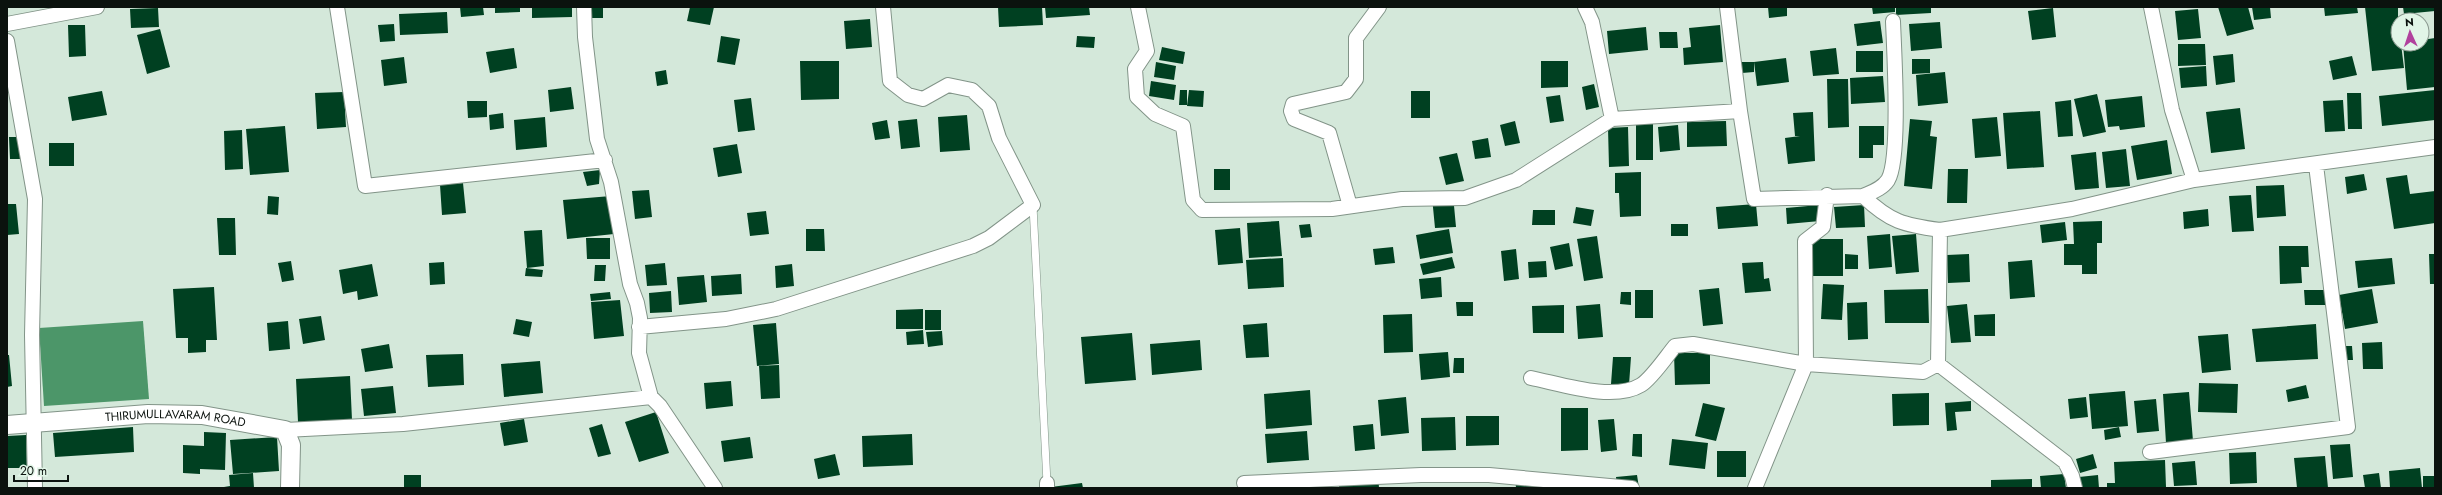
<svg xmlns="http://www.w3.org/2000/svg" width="2442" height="495" font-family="Jost,sans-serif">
<rect width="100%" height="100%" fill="#d4e8da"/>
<path fill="#4c9669" d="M 143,321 L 149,399 L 44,406 L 39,328 Z"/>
<path fill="#004021" d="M 460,7 L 483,7 L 484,15 L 461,17 Z
M 495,7 L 520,7 L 520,12 L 495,13 Z
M 532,7 L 572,7 L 572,17 L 532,18 Z
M 589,7 L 603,7 L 603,18 L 589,18 Z
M 690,7 L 714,7 L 710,25 L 687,21 Z
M 998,7 L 1042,7 L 1043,25 L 999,27 Z
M 1045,7 L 1089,7 L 1090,15 L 1046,18 Z
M 1768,7 L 1787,7 L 1787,16 L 1769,18 Z
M 1872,7 L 1895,7 L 1895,12 L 1873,14 Z
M 1896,7 L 1931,7 L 1931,13 L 1896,15 Z
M 2218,7 L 2248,7 L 2254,29 L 2227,36 Z
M 2252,7 L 2270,7 L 2271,18 L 2254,20 Z
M 2324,7 L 2357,7 L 2358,13 L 2325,16 Z
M 2365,7 L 2398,7 L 2398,44 L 2401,44 L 2404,68 L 2372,71 Z
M 2403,7 L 2435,7 L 2435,11 L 2404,14 Z
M 158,8 L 159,27 L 131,28 L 130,9 Z
M 2053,8 L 2056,37 L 2032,40 L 2028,11 Z
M 2198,9 L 2201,38 L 2178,40 L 2175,11 Z
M 447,12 L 448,33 L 400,35 L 399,14 Z
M 870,19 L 872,47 L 846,49 L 844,21 Z
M 1880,21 L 1883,43 L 1857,46 L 1854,24 Z
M 1940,22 L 1942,48 L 1911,51 L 1909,24 Z
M 394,24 L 395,41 L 380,42 L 378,25 Z
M 68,25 L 85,25 L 86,56 L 69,57 Z
M 1720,25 L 1723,62 L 1684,65 L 1683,48 L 1691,47 L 1689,28 Z
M 1646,27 L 1648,50 L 1609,54 L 1607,31 Z
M 160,29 L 170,67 L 147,74 L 137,35 Z
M 1659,32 L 1677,32 L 1678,48 L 1660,48 Z
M 721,36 L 740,39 L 735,65 L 717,62 Z
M 1077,36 L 1095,37 L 1094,48 L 1076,47 Z
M 2435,38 L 2435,87 L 2407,90 L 2403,44 L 2422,44 L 2422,40 Z
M 2178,44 L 2205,44 L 2206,65 L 2178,66 Z
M 1162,47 L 1185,52 L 1183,64 L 1159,60 Z
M 514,48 L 517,68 L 490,73 L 486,52 Z
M 1836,48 L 1839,74 L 1813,76 L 1810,51 Z
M 1856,51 L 1883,51 L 1883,72 L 1856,72 Z
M 2233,54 L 2235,82 L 2216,85 L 2213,56 Z
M 2352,56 L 2357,75 L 2333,80 L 2329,61 Z
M 404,57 L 407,83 L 384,86 L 381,60 Z
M 1786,58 L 1789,82 L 1757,86 L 1754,62 Z
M 1912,59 L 1930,59 L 1930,73 L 1912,74 Z
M 800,61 L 839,61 L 839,99 L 801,100 Z
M 1541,61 L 1568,61 L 1568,87 L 1541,88 Z
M 1156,62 L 1176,66 L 1174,80 L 1154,77 Z
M 1742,62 L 1754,62 L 1754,72 L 1742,73 Z
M 2206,66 L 2207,86 L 2181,88 L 2179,68 Z
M 666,70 L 668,84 L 657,86 L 655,72 Z
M 1945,72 L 1948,103 L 1918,106 L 1916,75 Z
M 1883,76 L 1885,102 L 1851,104 L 1850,78 Z
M 1827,79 L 1848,79 L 1849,127 L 1828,128 Z
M 1151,81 L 1176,85 L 1174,100 L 1149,96 Z
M 1594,84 L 1599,107 L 1586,110 L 1582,87 Z
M 571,87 L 574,109 L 550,112 L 548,90 Z
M 1180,90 L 1187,90 L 1187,105 L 1179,105 Z
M 1189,90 L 1204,91 L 1203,107 L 1187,106 Z
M 2435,90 L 2435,120 L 2382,126 L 2379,96 Z
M 102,91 L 107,115 L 72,121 L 68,97 Z
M 1411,91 L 1430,91 L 1430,118 L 1411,118 Z
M 344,92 L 346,127 L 317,129 L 315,93 Z
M 2347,93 L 2361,93 L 2362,129 L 2348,129 Z
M 2097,94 L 2106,132 L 2083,137 L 2074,99 Z
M 1560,95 L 1564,121 L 1550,123 L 1546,97 Z
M 2142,96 L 2145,127 L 2120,130 L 2119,126 L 2108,127 L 2105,100 Z
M 751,98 L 755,130 L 738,132 L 734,100 Z
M 2071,100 L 2073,136 L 2058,137 L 2055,102 Z
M 2343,100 L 2345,131 L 2325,132 L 2323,101 Z
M 467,101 L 487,101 L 487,117 L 468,118 Z
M 2240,108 L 2245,149 L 2211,153 L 2206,112 Z
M 2040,111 L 2044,167 L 2007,169 L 2003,113 Z
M 1813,112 L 1815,161 L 1788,164 L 1785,138 L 1800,136 L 1795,136 L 1793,113 Z
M 503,113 L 504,128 L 490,130 L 489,115 Z
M 967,115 L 970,150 L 940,152 L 938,117 Z
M 545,117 L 547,147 L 516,150 L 514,120 Z
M 1997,117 L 2001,156 L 1975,158 L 1972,119 Z
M 917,119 L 920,147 L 901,149 L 898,121 Z
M 1910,119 L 1932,121 L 1930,136 L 1937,137 L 1932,189 L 1904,186 Z
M 887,120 L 890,138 L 875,140 L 872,123 Z
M 1515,121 L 1520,143 L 1505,146 L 1500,125 Z
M 1726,121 L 1727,146 L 1687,147 L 1687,122 Z
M 1636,122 L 1653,122 L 1653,160 L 1636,160 Z
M 1678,125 L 1680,150 L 1660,152 L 1658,127 Z
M 285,126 L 289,172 L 250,175 L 246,129 Z
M 1859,126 L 1884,126 L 1884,145 L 1873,145 L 1873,158 L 1859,158 Z
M 1628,127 L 1629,166 L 1609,167 L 1608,128 Z
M 242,130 L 243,169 L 225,170 L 224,131 Z
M 9,137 L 21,137 L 22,159 L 10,159 Z
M 1488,138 L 1491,157 L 1475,159 L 1472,141 Z
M 2167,140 L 2172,174 L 2137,180 L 2131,146 Z
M 49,143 L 74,143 L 74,166 L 49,166 Z
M 737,144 L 742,173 L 718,177 L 713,148 Z
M 2126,149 L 2130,186 L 2106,188 L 2102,152 Z
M 2096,152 L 2099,188 L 2075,190 L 2071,155 Z
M 1457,153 L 1464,181 L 1446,185 L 1439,157 Z
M 1214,169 L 1230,169 L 1230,190 L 1214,190 Z
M 1948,169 L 1968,169 L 1967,203 L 1947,203 Z
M 600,170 L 599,184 L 587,186 L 583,172 Z
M 1641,172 L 1641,216 L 1620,217 L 1619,193 L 1615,193 L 1615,173 Z
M 2364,174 L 2367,190 L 2347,194 L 2345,177 Z
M 2407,175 L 2410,194 L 2435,191 L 2435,223 L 2394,229 L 2386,178 Z
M 463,183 L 466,213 L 442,215 L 440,185 Z
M 2284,185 L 2286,216 L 2257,218 L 2256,186 Z
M 649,190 L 652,217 L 635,219 L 632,191 Z
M 1453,195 L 1456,227 L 1435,228 L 1432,197 Z
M 2251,195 L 2254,231 L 2232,232 L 2229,196 Z
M 268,196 L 279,197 L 278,215 L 267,214 Z
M 611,196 L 614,234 L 567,239 L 563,200 Z
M 7,204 L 16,204 L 19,234 L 7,235 Z
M 1756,204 L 1758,226 L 1718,229 L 1716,207 Z
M 1819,205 L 1820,221 L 1787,224 L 1786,208 Z
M 1864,205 L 1865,227 L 1836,228 L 1834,207 Z
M 1576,207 L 1594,210 L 1591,226 L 1573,223 Z
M 2208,209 L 2209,226 L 2184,229 L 2183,212 Z
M 1533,210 L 1555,210 L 1555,225 L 1532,225 Z
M 766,211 L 769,234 L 750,236 L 747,213 Z
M 217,218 L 235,218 L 236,255 L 219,255 Z
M 1279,221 L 1282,256 L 1249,258 L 1247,223 Z
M 2102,221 L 2102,243 L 2097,243 L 2097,274 L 2082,274 L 2082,265 L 2064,265 L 2064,244 L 2074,244 L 2073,222 Z
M 2065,222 L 2067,240 L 2042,243 L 2040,225 Z
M 1310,224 L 1312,237 L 1301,238 L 1299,225 Z
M 1671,224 L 1688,224 L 1688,236 L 1671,236 Z
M 1240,228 L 1243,263 L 1218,265 L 1215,230 Z
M 806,229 L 824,229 L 825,251 L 806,251 Z
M 1449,229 L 1453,253 L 1420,259 L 1416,235 Z
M 542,230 L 544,266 L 527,268 L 524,231 Z
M 1890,234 L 1892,267 L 1869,269 L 1867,236 Z
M 1916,234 L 1919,272 L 1896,274 L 1892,236 Z
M 1597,236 L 1603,278 L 1584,281 L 1577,239 Z
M 586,238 L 610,238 L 610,259 L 587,259 Z
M 1811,239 L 1843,239 L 1843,276 L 1812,276 Z
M 1569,243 L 1573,266 L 1555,270 L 1550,247 Z
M 2279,246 L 2308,246 L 2309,267 L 2301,267 L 2302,283 L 2280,284 Z
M 1393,247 L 1395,263 L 1375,265 L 1373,249 Z
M 1516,249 L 1519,279 L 1504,281 L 1501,251 Z
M 1845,254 L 1858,255 L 1858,269 L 1845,269 Z
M 1969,254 L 1970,282 L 1948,283 L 1947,255 Z
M 2429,254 L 2435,254 L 2435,284 L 2430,284 Z
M 1452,257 L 1455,268 L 1423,275 L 1420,264 Z
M 1283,258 L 1284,287 L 1248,289 L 1246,260 Z
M 2392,258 L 2395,284 L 2358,288 L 2355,261 Z
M 2032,260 L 2035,297 L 2010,299 L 2008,262 Z
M 291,261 L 294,280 L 282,282 L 278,263 Z
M 1546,261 L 1547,277 L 1529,278 L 1528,262 Z
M 444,262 L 445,284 L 430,285 L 429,263 Z
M 1763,262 L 1764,279 L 1769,278 L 1771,291 L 1745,293 L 1742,263 Z
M 665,263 L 667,285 L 647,286 L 645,265 Z
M 372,264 L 378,296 L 358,300 L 357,291 L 343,294 L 339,270 Z
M 792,264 L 794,286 L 776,288 L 775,266 Z
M 595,265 L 606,265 L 605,281 L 594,281 Z
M 526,268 L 543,270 L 542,277 L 525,276 Z
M 741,274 L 742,294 L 712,296 L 711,276 Z
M 704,275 L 707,302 L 679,305 L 677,277 Z
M 1441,277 L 1442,297 L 1421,299 L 1419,279 Z
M 1823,284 L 1844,285 L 1842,320 L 1821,319 Z
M 214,287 L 217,340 L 206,340 L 206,352 L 188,353 L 188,338 L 176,338 L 173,289 Z
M 1719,288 L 1723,324 L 1703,326 L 1699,290 Z
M 1928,289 L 1929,323 L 1885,323 L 1884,290 Z
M 2372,289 L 2378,323 L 2345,329 L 2339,295 Z
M 1635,290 L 1653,290 L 1653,318 L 1635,318 Z
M 2304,290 L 2328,290 L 2328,305 L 2305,305 Z
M 671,291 L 672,312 L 650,313 L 649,293 Z
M 610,292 L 611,299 L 591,301 L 590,294 Z
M 1621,292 L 1631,292 L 1631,305 L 1620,304 Z
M 620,300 L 624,336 L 594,339 L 591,302 Z
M 1456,302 L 1473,302 L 1473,316 L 1457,316 Z
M 1867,302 L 1868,339 L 1848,340 L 1847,303 Z
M 1600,304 L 1603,337 L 1578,339 L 1576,306 Z
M 1967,304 L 1971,342 L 1951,343 L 1947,306 Z
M 1564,305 L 1564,333 L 1533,333 L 1532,306 Z
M 923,309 L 923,329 L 896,329 L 896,310 Z
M 925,310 L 941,310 L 941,330 L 925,330 Z
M 1412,314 L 1413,352 L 1384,353 L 1383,315 Z
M 1995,314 L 1995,336 L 1975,336 L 1974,315 Z
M 321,316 L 325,340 L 303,344 L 299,319 Z
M 516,319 L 532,322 L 529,337 L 513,334 Z
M 288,321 L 290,349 L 269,351 L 267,323 Z
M 776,323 L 779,364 L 757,366 L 753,325 Z
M 1267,323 L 1269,357 L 1246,358 L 1243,325 Z
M 2316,324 L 2318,359 L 2256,362 L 2252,329 Z
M 923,330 L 924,344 L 907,345 L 906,332 Z
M 942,331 L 943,345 L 928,347 L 926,332 Z
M 1132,333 L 1136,380 L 1085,384 L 1081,337 Z
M 2228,334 L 2231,370 L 2202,373 L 2198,336 Z
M 1200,340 L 1202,370 L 1152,375 L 1150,344 Z
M 2382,342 L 2383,369 L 2363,369 L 2362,343 Z
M 389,344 L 393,368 L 365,372 L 361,349 Z
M 2342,346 L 2352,346 L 2353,360 L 2343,360 Z
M 1448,352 L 1450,377 L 1421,380 L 1419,354 Z
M 1674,353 L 1710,353 L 1710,384 L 1675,385 Z
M 463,354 L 464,385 L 428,387 L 426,355 Z
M 7,355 L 9,355 L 12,386 L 7,387 Z
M 1613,357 L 1631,357 L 1629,385 L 1611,384 Z
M 1454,358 L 1464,358 L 1464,373 L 1453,373 Z
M 540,361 L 543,393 L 504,397 L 501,364 Z
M 779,365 L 780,398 L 761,399 L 759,366 Z
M 350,376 L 352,420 L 298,422 L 296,379 Z
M 731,381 L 733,406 L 706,409 L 704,383 Z
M 2199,383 L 2238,384 L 2237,413 L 2198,412 Z
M 2306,385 L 2309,398 L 2288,402 L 2286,390 Z
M 393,386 L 396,413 L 364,416 L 361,389 Z
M 1310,390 L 1312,425 L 1266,429 L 1264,394 Z
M 2125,391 L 2128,426 L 2092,429 L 2089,394 Z
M 2189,392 L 2193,441 L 2166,443 L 2163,394 Z
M 1929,393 L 1929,425 L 1893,426 L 1892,394 Z
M 1406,397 L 1409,433 L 1381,436 L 1378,400 Z
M 2086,397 L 2088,417 L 2070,419 L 2068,399 Z
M 2156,399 L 2159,431 L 2137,433 L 2134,401 Z
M 1971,401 L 1971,411 L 1955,412 L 1957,430 L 1947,431 L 1945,403 Z
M 1703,403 L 1725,408 L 1716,441 L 1695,436 Z
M 1561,408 L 1588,408 L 1588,450 L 1561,451 Z
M 656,412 L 669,453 L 639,462 L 625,422 Z
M 1466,416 L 1499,416 L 1499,445 L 1466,446 Z
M 1455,417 L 1456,450 L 1422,451 L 1421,418 Z
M 524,419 L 528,442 L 504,446 L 500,423 Z
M 1614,419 L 1617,450 L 1601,452 L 1598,420 Z
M 602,424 L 611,454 L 598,457 L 589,428 Z
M 1373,424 L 1375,449 L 1355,451 L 1353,426 Z
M 133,427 L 134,452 L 55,457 L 53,433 Z
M 2119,427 L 2121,437 L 2105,440 L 2104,430 Z
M 1307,431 L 1309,460 L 1267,463 L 1265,434 Z
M 204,432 L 226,433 L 225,470 L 200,469 L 200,474 L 183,473 L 183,445 L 204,446 Z
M 912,434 L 913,465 L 863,467 L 862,436 Z
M 1633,434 L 1642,434 L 1642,457 L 1632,456 Z
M 26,435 L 27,468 L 7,468 L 7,436 Z
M 277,437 L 279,471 L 233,474 L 230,440 Z
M 750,437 L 753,458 L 724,462 L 721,441 Z
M 1672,439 L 1708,443 L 1705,469 L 1669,465 Z
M 2350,444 L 2353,477 L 2333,479 L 2330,445 Z
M 1717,451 L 1746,451 L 1746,477 L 1717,477 Z
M 2256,452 L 2257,483 L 2230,484 L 2229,453 Z
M 835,454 L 840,475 L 818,479 L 814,459 Z
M 2093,454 L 2097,468 L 2080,473 L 2076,459 Z
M 2325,456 L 2328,488 L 2297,488 L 2294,458 Z
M 2165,460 L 2166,487 L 2107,488 L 2107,483 L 2115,483 L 2114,462 Z
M 2195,461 L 2197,485 L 2174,486 L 2172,463 Z
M 2420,468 L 2422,488 L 2390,488 L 2389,471 Z
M 253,473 L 254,488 L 218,488 L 230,486 L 229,475 Z
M 1378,473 L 1379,488 L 1339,488 L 1339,474 Z
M 2379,473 L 2381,488 L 2365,488 L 2363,475 Z
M 2064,474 L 2066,488 L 2041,488 L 2040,476 Z
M 404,475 L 421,475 L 421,488 L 404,488 Z
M 1543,475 L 1544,488 L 1516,488 L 1515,476 Z
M 1637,475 L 1639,488 L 1617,488 L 1616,477 Z
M 2098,475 L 2099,488 L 2080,488 L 2079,477 Z
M 2423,476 L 2435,476 L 2435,488 L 2423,488 Z
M 2032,479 L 2032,488 L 1991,488 L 1991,480 Z
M 1082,483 L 1083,488 L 1051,488 L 1051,487 Z"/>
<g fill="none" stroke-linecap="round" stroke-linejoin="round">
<g stroke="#829488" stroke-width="8">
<path id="service" d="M 1033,206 L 1047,483"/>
</g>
<g stroke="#829488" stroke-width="16">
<path id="minor" d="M 337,7 L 365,186 L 605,160
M 584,7 L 585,37 L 597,139 L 611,182 L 630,284 L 637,303 L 640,318 L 639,353 L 651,397
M 1138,7 L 1147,51 L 1135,69 L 1137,97 L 1155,114 L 1183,126 L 1193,200 L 1202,210 L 1332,209 L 1402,199 L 1465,198 L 1516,180 L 1612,119
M 1585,7 L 1592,22 L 1612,119 L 1740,111 L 1754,199 L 1863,196 C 1890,222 1904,225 1940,230
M 1727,7 L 1740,111
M 2151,7 L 2172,110 L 2194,180
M 7,24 L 97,7
M 7,41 L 35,199 L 32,335 L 35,488
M 1863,196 C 1872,192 1882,189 1888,180 C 1901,158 1894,51 1893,21
M 1350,206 L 1329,133 L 1294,119 L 1291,111 L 1293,104 L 1346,92 L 1356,79 L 1356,38 L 1379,7
M 639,327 L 726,319 L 776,309 L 973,246 L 989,238 L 1033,205 L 999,138 L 989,106 L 972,90 L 948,85 L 923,99 L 908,95 L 890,81 L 883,7
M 1938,364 L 2065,462 L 2072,476 L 2075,488
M 1531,378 C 1561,384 1613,402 1641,385 C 1652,378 1666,357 1675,346 L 1693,344 L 1806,364 L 1923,372 L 1938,364 L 1940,230 L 2072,209 L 2194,180 L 2435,147
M 285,430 L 403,424 L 651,397 L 660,406 L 715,488
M 2150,452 L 2348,427 L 2316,165
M 1244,483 L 1421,475 L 1489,475 L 1632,488
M 1047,488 L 1047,483
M 1755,488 L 1806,364 L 1805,241 L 1823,227 L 1827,195"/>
</g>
<g stroke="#829488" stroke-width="20">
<g id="tertiary">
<path id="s1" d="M 7,425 L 148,414 L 202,415 L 285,430 L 291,445 L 290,488"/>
</g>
</g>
<use href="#service" stroke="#fff" stroke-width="7"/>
<use href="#minor" stroke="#fff" stroke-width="14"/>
<use href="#tertiary" stroke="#fff" stroke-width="18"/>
</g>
<g text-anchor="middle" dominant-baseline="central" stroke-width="4" stroke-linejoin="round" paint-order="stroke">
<g font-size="12" fill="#0b120e" stroke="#e1f5e7">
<text stroke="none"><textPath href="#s1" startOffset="169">THIRUMULLAVARAM ROAD</textPath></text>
</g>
</g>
<rect width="2442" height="495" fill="none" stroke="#0b120e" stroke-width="16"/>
<g transform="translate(2410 32) rotate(357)"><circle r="19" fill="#e1f5e7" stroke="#8b9a90"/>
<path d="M0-3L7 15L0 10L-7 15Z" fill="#b1419d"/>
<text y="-6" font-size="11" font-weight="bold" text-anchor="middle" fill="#0b120e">N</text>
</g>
<path d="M14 475v6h54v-6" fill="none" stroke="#0b120e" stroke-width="2"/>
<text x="20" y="475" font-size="12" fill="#0b120e" stroke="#e1f5e7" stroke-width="3" paint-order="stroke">20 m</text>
</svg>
